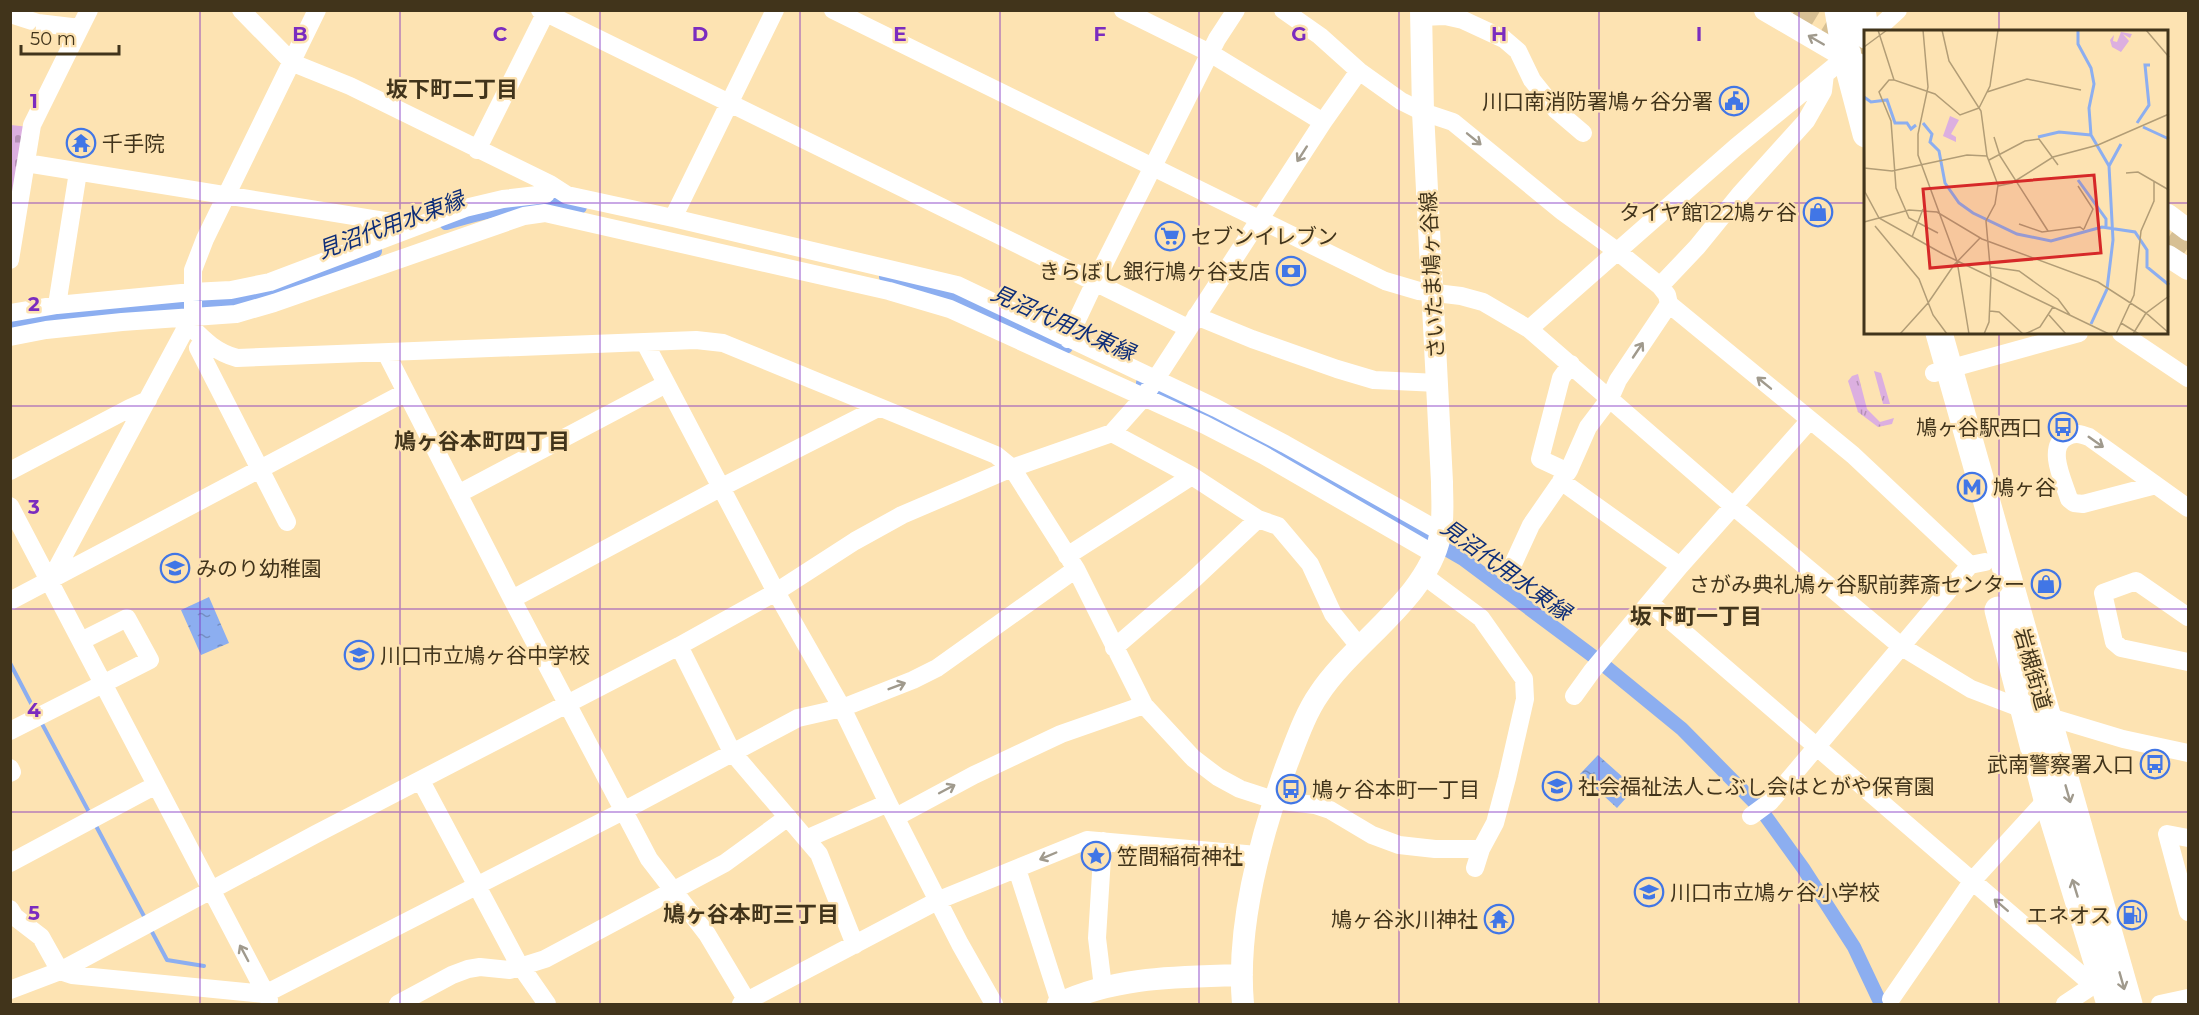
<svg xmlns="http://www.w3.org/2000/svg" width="2199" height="1015" font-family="Montserrat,'Noto Sans JP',sans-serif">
<defs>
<pattern id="grass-tufts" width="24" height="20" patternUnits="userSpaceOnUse" patternTransform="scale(1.5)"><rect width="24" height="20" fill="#dcafe0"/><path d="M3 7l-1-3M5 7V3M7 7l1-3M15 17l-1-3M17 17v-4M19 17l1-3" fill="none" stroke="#b48fb5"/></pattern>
<pattern id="cemetery-stones" width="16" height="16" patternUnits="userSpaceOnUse" patternTransform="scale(1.5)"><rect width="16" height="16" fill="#dcafe0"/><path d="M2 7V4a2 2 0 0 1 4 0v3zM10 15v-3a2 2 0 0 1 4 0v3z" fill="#b48fb5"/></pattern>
<pattern id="water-ripples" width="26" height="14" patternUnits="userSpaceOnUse" patternTransform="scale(1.5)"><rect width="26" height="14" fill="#8caef0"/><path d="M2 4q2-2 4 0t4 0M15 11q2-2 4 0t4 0" fill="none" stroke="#748ec2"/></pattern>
</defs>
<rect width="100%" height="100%" fill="#fde3b2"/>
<path fill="url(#grass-tufts)" d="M 1874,371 L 1881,373 L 1890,404 L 1883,404 Z
M 1858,374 L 1867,409 L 1880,422 L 1894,418 L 1892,424 L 1878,427 L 1858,412 L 1848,381 L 1852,376 Z"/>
<path fill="url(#cemetery-stones)" d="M 11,125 L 29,127 L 11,232 Z"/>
<path fill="url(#water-ripples)" d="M 209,597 L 229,643 L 201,655 L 181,610 Z
M 1598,755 L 1635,788 L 1617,808 L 1580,774 Z"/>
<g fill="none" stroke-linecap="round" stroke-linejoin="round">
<path stroke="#8caef0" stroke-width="4" d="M 10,663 L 35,711
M 40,720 L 90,814
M 95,824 L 146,920
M 151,930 L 167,960 L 204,966"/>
<path stroke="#8caef0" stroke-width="14" d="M 446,223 C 490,210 535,198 580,207
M 886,277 C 948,293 1007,319 1066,347
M 10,324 L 57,315 L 105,310 L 224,302 L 309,278 L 375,251
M 1143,383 L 1278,452 L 1463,559 L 1594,657 L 1682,729 L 1759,807 L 1803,868 L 1854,947 L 1881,1004"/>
<path stroke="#d7c094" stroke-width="22" stroke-dasharray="22 11" stroke-linecap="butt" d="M 1795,10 L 1866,53
M 2168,238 L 2188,252"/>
<path stroke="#fff" stroke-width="18" d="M 241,10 L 293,63 L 350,86 L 550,184 L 567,195 L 673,218 L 957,285 L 1216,408 L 1285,444 L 1441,532
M 317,10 L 205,239 L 193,270 L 193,312 L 188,324 C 204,340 215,352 237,358 L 696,340 L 723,343 L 996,455 L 1012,468 L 1076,569 L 1144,705 L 1193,758 L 1218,777 L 1240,789 L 1274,800 L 1315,805 L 1330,810 L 1372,835 L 1399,845 L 1435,849 L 1481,849 L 1475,868
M 540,10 L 1188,328
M 833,10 L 1385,281 L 1419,291 L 1461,296 L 1483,302 L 1529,329 L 1733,506 L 1902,647 L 1971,689 L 2023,709 L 2123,739 L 2188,753
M 1123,10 L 1210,53 L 1323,122
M 1283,10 L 1320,36 L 1359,71 L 1401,101 L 1423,112 L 1453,122 L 1563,212 L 1617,251 L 1660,286 L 1667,295 L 1669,304 L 1853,455 L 1970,565 L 1985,562
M 10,14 L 38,23 L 80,28 L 89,10
M 1421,17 L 1445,16 L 1463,20 L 1504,39 L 1518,51 L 1532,80 L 1556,110 L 1583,133
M 1874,32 L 1898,10
M 477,150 L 547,10
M 26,163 L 397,223 L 408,228
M 673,218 L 775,10
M 10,260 L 32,125 L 80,28
M 1660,286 L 1697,247 L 1741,193 L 1806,121 L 1823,91 L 1825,74
M 57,305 L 78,172
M 10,313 L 57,305 L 192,292 L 231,290 L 270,282 L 465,208 L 503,199 L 546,194
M 1196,316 L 1252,339 L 1337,369 L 1374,380 L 1438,383
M 1529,329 L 1736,147 L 1852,52
M 2121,333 L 2188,378
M 10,337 L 46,330 L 122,322 L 236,314 L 274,303 L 524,216 L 545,213 L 889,291 L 950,309 L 1205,425 L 1263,455 L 1434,554
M 1068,339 L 1094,284 L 1217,39 L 1236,10
M 203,340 L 198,348 L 287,522
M 645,343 L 776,592 L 842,708 L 888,803 L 960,944 L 994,1004
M 386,353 L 512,599 L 649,859 L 707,934 L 747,1001
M 1934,373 L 2079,333
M 1112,433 L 1192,476 L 1258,519 L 1278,526 L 1310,564 L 1333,614 L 1359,646
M 10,471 L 130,408 L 148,400
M 1568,472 L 1540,459 L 1561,378 L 1571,364
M 1561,481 L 1680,566
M 2156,485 L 2083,504 L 2074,503 L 2069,499 C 2064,482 2046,448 2066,437 C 2074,432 2081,434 2089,437 L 2188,508
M 458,494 L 666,384
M 10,506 L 269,1000
M 1067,556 L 1192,476
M 1423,575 L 1481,618 L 1524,679 L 1525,699 L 1507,778 L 1495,823 L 1481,849
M 1508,575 L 1531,525 L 1569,470 L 1588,427 L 1610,398 L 1618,380 L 1669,304
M 50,581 L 188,324
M 512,599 L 720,488 L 878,408
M 10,601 L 406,392
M 1650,603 L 2093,985
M 2188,617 L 2136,581 L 2103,593 L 2114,642 L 2121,648 L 2188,662
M 679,646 L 732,752 L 819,854 L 855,945
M 1114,648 L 1192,581 L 1258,519
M 1574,696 L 1592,671 L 1680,566 L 1810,420
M 10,731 L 150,660 L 127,618 L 81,641
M 10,768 L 12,772 L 10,773
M 421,781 L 517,961 L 547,1004
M 1751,816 L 1770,802 L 1970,565
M 896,817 L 974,775 L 1061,734 L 1144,705
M 2188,838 L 2167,834 L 2188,912
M 806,839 L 888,803
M 1103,841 L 1097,938 L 1103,987
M 10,863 L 156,785
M 1017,869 L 1060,1003
M 10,909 L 15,917 L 41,937 L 60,971 L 72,975 L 265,994 L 623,811 L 798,718 L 842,708 L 913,680 L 937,668 L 1076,569
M 10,990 L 60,971 L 316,834 L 679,646 L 776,592 L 855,541 L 902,515 L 1012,468 L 1112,433 L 1144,397 L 1323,122 L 1359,71
M 1891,999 L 1973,880 L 2047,799
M 398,1004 L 452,975 L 468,969 L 480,967 L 510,970 L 545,959 L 725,863 L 788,817
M 741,1004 L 939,900 L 1087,840 L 1257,855
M 2065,1004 L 2101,980
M 2160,1004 L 2188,998"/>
<path stroke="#fff" stroke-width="22" d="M 1765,10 L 1866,69
M 2168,215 L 2188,230
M 2168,256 L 2188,269
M 1058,1004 C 1116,976 1179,977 1242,975
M 1243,1004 C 1236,925 1260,838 1287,764 C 1296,741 1305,714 1319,694 C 1353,642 1427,599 1440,536 C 1444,519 1442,500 1442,482 L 1423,112 L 1421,10"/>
<path stroke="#fff" stroke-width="27" d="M 1838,10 L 1846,58 L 1866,134
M 1862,10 L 1866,35
M 1939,333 L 2129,1004
M 1998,610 L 2047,799 L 2110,1004"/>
</g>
<defs><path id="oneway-shaft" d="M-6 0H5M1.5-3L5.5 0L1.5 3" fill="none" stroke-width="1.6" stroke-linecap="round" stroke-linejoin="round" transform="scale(1.5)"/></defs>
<g stroke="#a09a8d">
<use href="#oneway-shaft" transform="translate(1816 40) rotate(-150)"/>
<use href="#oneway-shaft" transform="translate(1474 139) rotate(39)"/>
<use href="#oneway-shaft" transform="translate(1302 154) rotate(123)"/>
<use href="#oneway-shaft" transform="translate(1638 350) rotate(-56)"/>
<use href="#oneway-shaft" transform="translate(1764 383) rotate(-141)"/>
<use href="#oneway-shaft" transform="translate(2096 442) rotate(35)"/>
<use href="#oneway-shaft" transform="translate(897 686) rotate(-21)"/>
<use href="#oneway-shaft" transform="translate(947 789) rotate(-28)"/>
<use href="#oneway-shaft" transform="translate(2068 794) rotate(74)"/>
<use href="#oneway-shaft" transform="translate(1048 856) rotate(157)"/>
<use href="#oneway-shaft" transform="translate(2075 888) rotate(-107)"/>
<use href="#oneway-shaft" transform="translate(2001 905) rotate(-139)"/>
<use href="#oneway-shaft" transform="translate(244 953) rotate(-118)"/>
<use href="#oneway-shaft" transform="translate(2122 981) rotate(74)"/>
</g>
<path fill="none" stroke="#7b2cbf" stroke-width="1.5" stroke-opacity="0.55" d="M 200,10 L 200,1004M 400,10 L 400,1004M 600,10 L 600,1004M 800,10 L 800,1004M 1000,10 L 1000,1004M 1199,10 L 1199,1004M 1399,10 L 1399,1004M 1599,10 L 1599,1004M 1799,10 L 1799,1004M 1999,10 L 1999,32M 10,203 L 1866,203M 2168,203 L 2188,203M 1999,333 L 1999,1004M 10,406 L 2188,406M 10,609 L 2188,609M 10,812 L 2188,812"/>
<defs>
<g id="civic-ring" transform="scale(1.5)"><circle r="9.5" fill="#fde3b2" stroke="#4176e6" stroke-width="1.5"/><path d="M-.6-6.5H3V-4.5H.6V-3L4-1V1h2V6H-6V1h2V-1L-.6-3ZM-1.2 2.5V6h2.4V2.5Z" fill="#4176e6"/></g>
<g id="temple-ring" transform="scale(1.5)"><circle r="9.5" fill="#fde3b2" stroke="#4176e6" stroke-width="1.5"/><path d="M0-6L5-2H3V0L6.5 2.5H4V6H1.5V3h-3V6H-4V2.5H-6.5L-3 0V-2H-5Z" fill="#4176e6"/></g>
<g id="shop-ring" transform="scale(1.5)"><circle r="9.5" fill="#fde3b2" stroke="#4176e6" stroke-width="1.5"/><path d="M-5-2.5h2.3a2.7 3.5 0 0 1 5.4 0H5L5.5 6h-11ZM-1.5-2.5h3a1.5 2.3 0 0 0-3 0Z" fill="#4176e6"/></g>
<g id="supermarket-ring" transform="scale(1.5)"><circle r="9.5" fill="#fde3b2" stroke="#4176e6" stroke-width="1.5"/><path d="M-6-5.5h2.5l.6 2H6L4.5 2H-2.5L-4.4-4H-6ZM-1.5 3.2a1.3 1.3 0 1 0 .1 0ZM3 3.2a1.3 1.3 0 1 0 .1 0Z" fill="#4176e6"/></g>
<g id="bank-ring" transform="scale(1.5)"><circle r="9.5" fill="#fde3b2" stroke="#4176e6" stroke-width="1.5"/><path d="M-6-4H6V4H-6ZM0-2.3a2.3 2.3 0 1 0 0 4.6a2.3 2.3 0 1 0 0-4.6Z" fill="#4176e6"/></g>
<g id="bus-ring" transform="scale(1.5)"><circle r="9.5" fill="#fde3b2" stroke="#4176e6" stroke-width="1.5"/><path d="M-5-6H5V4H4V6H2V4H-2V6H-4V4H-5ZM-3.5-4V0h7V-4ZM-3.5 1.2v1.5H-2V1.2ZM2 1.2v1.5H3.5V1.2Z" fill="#4176e6"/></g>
<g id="metro-ring" transform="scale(1.5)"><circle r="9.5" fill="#fde3b2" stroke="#4176e6" stroke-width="1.5"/><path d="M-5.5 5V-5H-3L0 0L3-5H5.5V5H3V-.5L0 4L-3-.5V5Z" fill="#4176e6"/></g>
<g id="school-ring" transform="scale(1.5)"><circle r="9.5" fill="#fde3b2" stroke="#4176e6" stroke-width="1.5"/><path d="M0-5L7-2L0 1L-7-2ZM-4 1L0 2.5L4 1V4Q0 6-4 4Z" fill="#4176e6"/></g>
<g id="sight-ring" transform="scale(1.5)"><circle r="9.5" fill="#fde3b2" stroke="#4176e6" stroke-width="1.5"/><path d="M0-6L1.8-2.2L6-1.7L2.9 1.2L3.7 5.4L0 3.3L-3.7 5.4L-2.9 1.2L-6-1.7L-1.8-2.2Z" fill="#4176e6"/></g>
<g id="fuel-ring" transform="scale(1.5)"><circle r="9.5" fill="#fde3b2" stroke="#4176e6" stroke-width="1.5"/><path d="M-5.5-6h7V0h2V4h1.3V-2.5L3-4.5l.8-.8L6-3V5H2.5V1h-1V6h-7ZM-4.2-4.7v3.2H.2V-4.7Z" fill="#4176e6"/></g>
</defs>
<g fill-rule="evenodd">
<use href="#civic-ring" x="1734" y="101"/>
<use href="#temple-ring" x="81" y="143"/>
<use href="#shop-ring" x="1818" y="212"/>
<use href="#supermarket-ring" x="1170" y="236"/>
<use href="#bank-ring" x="1291" y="271"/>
<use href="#bus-ring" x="2063" y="427"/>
<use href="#metro-ring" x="1972" y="487"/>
<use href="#school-ring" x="175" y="568"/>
<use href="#shop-ring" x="2046" y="584"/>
<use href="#school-ring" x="359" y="655"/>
<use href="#bus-ring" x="2155" y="764"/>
<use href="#school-ring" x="1557" y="786"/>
<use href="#bus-ring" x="1291" y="789"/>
<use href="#sight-ring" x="1096" y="856"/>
<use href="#school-ring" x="1649" y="892"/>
<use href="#fuel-ring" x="2132" y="915"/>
<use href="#temple-ring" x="1499" y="919"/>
</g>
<g text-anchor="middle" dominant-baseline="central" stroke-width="5" stroke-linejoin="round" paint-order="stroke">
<g font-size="21" fill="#41341b" stroke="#fde3b2" text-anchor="start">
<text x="1713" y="101" text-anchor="end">川口南消防署鳩ヶ谷分署</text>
<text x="102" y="143">千手院</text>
<text x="1797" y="212" text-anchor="end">タイヤ館122鳩ヶ谷</text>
<text x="1191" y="236">セブンイレブン</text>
<text x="1270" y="271" text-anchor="end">きらぼし銀行鳩ヶ谷支店</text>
<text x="2042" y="427" text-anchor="end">鳩ヶ谷駅西口</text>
<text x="1993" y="487">鳩ヶ谷</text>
<text x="196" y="568">みのり幼稚園</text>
<text x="2025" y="584" text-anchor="end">さがみ典礼鳩ヶ谷駅前葬斎センター</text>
<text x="380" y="655">川口市立鳩ヶ谷中学校</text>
<text x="2134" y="764" text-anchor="end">武南警察署入口</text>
<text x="1578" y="786">社会福祉法人こぶし会はとがや保育園</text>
<text x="1312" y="789">鳩ヶ谷本町一丁目</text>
<text x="1117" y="856">笠間稲荷神社</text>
<text x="1670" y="892">川口市立鳩ヶ谷小学校</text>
<text x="2111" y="915" text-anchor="end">エネオス</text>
<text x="1478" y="919" text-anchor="end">鳩ヶ谷氷川神社</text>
</g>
<g font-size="21" fill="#41341b" stroke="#fde3b2">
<text transform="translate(1432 275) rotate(-93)">さいたま鳩ヶ谷線</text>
<text transform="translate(2033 669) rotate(74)">岩槻街道</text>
</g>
<g font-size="22" font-weight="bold" fill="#41341b" stroke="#fde3b2">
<text x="452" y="89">坂下町二丁目</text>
<text x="482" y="441">鳩ヶ谷本町四丁目</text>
<text x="1696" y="616">坂下町一丁目</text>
<text x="751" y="914">鳩ヶ谷本町三丁目</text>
</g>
<g font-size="22" font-style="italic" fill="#0d2d78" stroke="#fde3b2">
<text transform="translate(391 225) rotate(-20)">見沼代用水東縁</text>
<text transform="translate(1063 323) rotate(24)">見沼代用水東縁</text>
<text transform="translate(1506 570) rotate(36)">見沼代用水東縁</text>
</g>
</g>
<g transform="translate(1864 30)">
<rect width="304" height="304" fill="#fde3b2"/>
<path d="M 257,2 L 268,4 L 266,8 L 259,4 L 265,11 L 257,22 L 248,17 L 246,10 L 250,5 L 249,11 L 253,12 Z" fill="#dcafe0"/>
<path d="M 86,86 L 95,90 L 87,104 L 92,107 L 92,112 L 79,106 Z" fill="#dcafe0"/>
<path fill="none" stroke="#8caef0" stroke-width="3" d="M 214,0 L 214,14 L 227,38 L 230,54 L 225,78 L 227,105 L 245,136 L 249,210 L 243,259 L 227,294M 0,67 L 7,72 L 23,70 L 31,93 L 43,93 L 47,99 L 52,95M 59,93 L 68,104 L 66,112 L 75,121 L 81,153 L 95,173 L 109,183 L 153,204 L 187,211 L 238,197 L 271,202 L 283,220 L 283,237 L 305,255M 273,93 L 285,75 L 281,35 L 286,35M 279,97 L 305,109M 174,107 L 195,102 L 227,105M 245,136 L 257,114M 214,150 L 242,189 L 242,197"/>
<path fill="none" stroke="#b29d76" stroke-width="1.5" d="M 14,0 L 30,50 L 71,64 L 96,85 L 115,78M 29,0 L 52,0M 59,0 L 64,57 L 54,104 L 54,125 L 93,231 L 105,304M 78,0 L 85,31 L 117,81 L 123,126 L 134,155 L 131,174 L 122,191 L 127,247 L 125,292 L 120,304M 282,0 L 305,27M 0,17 L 23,0M 30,50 L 25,50 L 15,62 L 27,91 L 32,158 L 45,188 L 74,203M 123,62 L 163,49 L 217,60M 115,78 L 126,56 L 134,0M 0,88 L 1,162 L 15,188 L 79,224 L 245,304M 130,107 L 136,126 L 184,201M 125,130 L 161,111 L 175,109 L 194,135M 0,138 L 28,141 L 103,125 L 123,126M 262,143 L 274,142 L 305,160M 134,156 L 148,153 L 189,127 L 234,115 L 305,84M 214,156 L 229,179 L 220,199M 0,192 L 45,180 L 73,182 L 118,209 L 234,252 L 282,283 L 305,266M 155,194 L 178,202 L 216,197 L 220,200M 11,196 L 55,249 L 69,285 L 83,304M 48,207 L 59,179M 127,237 L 155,241 L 194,269 L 206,285M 126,281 L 135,282 L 159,304M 185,285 L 202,304M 257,293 L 275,304M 36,304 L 64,273 L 90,235 L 116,208M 161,304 L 176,297 L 189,277M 252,304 L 270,265 L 277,201 L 290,171 L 290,152M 269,304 L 282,283 L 305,303"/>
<path fill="#d62828" fill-opacity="0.15" stroke="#d62828" stroke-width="3" d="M 230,145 L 237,223 L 66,238 L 59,159 Z"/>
<rect width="304" height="304" fill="none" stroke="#41341b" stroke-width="3"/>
</g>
<g font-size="20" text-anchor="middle" font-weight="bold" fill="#7b2cbf" stroke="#fde3b2" stroke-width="5" stroke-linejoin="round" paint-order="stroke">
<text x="300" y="41">B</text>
<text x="500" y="41">C</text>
<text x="700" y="41">D</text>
<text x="900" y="41">E</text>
<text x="1100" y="41">F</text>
<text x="1299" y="41">G</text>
<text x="1499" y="41">H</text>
<text x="1699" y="41">I</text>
<text x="34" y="108">1</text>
<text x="34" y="311">2</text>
<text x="34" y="514">3</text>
<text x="34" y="717">4</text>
<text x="34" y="920">5</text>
</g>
<rect width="2199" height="1015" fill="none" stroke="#41341b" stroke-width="24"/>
<path d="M21 45v9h98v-9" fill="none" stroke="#41341b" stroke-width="3"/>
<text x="30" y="45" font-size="18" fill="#41341b" stroke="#fde3b2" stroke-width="4.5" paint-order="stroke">50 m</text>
</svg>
